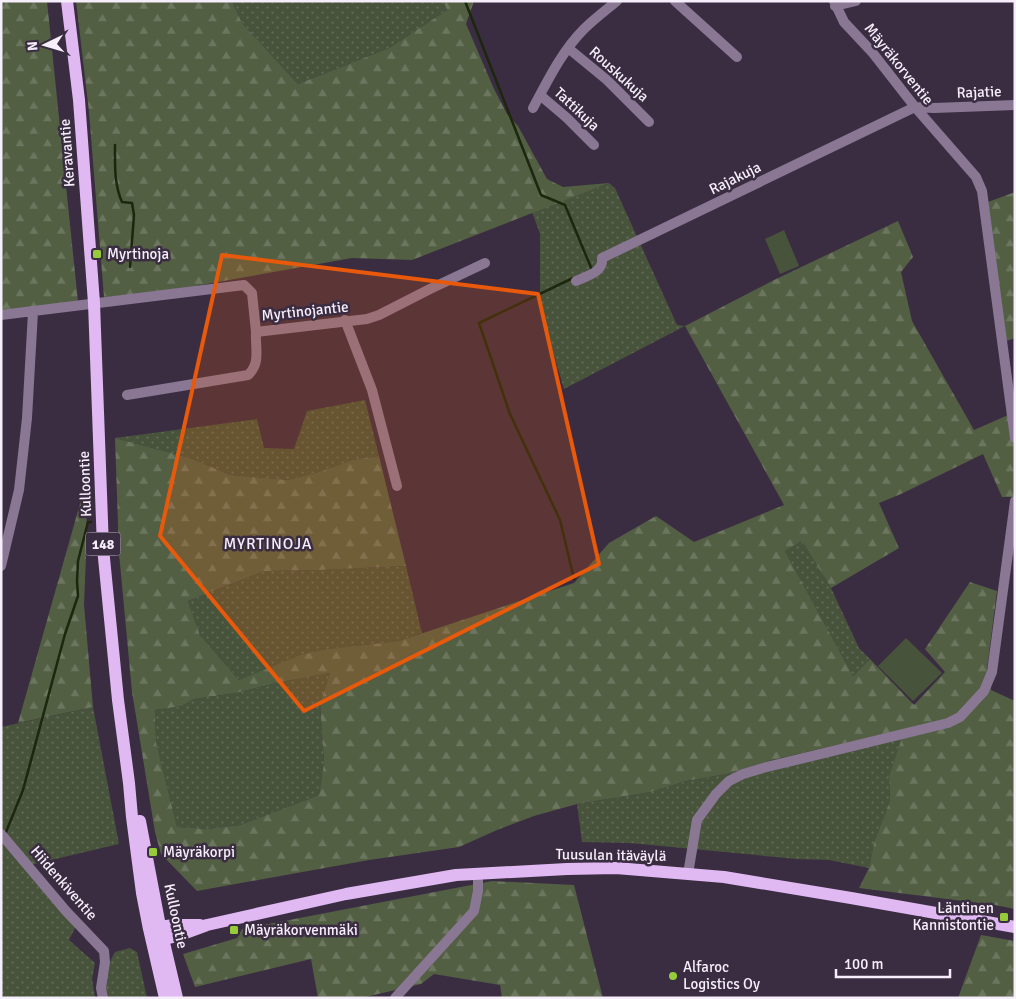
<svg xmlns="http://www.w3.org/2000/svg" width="1016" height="999" font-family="Signika,sans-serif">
<defs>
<pattern id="grass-dots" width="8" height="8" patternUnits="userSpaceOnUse" patternTransform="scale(1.25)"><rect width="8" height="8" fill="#48533b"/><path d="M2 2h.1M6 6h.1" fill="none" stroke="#636c58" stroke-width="1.8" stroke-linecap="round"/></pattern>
<pattern id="forest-firs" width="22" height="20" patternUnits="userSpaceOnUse" patternTransform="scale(1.25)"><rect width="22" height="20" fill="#525f43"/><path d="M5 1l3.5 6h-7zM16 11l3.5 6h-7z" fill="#6c765f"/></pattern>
</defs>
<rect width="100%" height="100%" fill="#3a2d41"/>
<path fill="url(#grass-dots)" d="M 232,1 L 443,1 L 447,10 L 389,48 L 298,84 L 242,23 Z
M 609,183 L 615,188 L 677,325 L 685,326 L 564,389 L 540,307 L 540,234 L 532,212 Z
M 365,400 L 379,456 L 352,460 L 322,471 L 288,480 L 231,475 L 190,458 L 115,438 L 257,419 L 264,448 L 294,449 L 307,411 Z
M 802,541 L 831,588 L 859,648 L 870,659 L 853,676 L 785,551 Z
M 406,566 L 422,633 L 399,641 L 327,649 L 239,680 L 200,635 L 188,601 L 264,571 L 320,570 Z
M 330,673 L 320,703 L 324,763 L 319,795 L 240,825 L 208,829 L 177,827 L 156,742 L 155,710 L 182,706 L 194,699 L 236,693 L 281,682 Z
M 93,707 L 119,844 L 30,865 L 77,924 L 69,940 L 95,963 L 92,979 L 95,998 L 1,998 L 1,727 Z
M 906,728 L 889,776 L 890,801 L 874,842 L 869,868 L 829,860 L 797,859 L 630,843 L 582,842 L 577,804 L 651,792 L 686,781 L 727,774 L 772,760 Z
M 130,948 L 137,952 L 147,998 L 107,998 C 104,983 107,965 115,952 Z"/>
<path fill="url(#forest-firs)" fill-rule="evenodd" d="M 1,1 L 47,1 L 78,302 L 1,311 Z
M 76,1 L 232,1 L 242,23 L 298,84 L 389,48 L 447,10 L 443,1 L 474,1 L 466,24 L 494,89 L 507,114 L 518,126 L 547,179 L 563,187 L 609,183 L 412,260 L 352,258 L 111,301 L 104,297 L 89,112 Z
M 1015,192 L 1015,338 L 1006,341 L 988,202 Z
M 898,221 L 913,257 L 901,272 L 912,321 L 974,430 L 1015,412 L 1015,497 L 1002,497 L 983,454 L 901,494 L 879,503 L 899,548 L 831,588 L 802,541 L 785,551 L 853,676 L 870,659 L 914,705 L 945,672 L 925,649 L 970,582 L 997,591 L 987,669 L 991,690 L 1015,701 L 1015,909 L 995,905 L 859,888 L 869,868 L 874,842 L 890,801 L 889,776 L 905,729 L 772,760 L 727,774 L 686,781 L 651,792 L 577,804 L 534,816 L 497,830 L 459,847 L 369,860 L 197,891 L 161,854 L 155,832 L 132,692 L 119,553 L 115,438 L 190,458 L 231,475 L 288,480 L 322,471 L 352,460 L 379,456 L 406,566 L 320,570 L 264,571 L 188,601 L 200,635 L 239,680 L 301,655 L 327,649 L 399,641 L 574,583 L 609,543 L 656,516 L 694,542 L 784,505 L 685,326 L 774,280 ZM 330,673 L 320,703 L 324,763 L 319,795 L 240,825 L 208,829 L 177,827 L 156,742 L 155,710 L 182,706 L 194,699 L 236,693 L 281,682 Z
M 85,486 L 87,532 L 84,605 L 93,707 L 18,723 Z
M 492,881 L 574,885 L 603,998 L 502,998 L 500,985 L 434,974 L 421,984 L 361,998 L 318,998 L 311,959 L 195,987 L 183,954 L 237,938 L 242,929 Z
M 981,935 L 1015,941 L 1015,998 L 958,998 Z"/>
<path fill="#48533b" d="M 784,230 L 799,266 L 780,274 L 765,239 Z
M 906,638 L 942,673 L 913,701 L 878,666 Z"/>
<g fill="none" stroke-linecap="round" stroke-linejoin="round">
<path stroke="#1c270d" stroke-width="2.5" d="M 465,1 L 541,195 L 565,205 L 592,270
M 115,145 C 115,165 114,184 122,202 L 132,203 L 134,215 L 130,267
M 573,278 L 479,323 L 510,414 L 560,520 L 574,579
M 6,832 L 23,790 L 65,634 L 78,596 L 77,581 L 78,561 L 88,522 L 91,522"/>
<path stroke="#897793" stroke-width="10" d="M 675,1 L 737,57
M 834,1 L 844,22 L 872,52 L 915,107 L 976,177 L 982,191 L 1015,438
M 835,6 L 856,1
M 568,48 L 607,80 L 649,122
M 540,95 L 567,118 L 594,145
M 915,107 L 934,108 L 1015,105
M 533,108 C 548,80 562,51 584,29 C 594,19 606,10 617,1
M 576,281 C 587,276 604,272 602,258 L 915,107
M 1,315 L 244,285 L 252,293 L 256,332 L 367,319 L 379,315 L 430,289 L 485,263
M 345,320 L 372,390 L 397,486
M 127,395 L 248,375 C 261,363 255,349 256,332
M 1,566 L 19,490 L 27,418 L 33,312
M 1,834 L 66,911 L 104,951 L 105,962 L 101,988 L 103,998
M 688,874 L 697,820 L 716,794 L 729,781 L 743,774 L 763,768 L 948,723 L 960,717 L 984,691 L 992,672 L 1015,501
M 395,998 L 474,911 L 478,891 L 478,874"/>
<path stroke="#e0b9f3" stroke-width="12" d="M 67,1 L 79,100 L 94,303 L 103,548 L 118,700 L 129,783 L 132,817 L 142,893 L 149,929 L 165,998
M 140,821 L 160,926 L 177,998
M 152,928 L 174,925 L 200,925
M 152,942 L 177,936 L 207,925 L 346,894 L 456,875 L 567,869 L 616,868 L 724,877 L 851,898 L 1015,927"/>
</g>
<path fill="#e8590c" fill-opacity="0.2" stroke="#e8590c" stroke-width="4" stroke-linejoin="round" d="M 222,255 L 538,294 L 599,564 L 304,711 L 160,536 Z"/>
<g fill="#96cc3a" stroke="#3a2d41" stroke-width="2">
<rect x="92" y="249" width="10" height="10" rx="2.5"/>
<rect x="148" y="847" width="10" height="10" rx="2.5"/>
<rect x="999" y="912" width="10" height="10" rx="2.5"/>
<rect x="229" y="925" width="10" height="10" rx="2.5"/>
<circle cx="673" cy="976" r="5"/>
</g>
<g text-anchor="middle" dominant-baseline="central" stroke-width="5" stroke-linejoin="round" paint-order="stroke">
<rect fill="#3a2d41" stroke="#beb4c3" stroke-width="1" x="85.5" y="532.5" width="35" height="23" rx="4"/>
<g font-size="14" font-weight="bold" fill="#f6eefb">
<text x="103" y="544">148</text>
</g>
<g font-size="15" fill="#f6eefb" stroke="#3a2d41">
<text transform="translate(899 64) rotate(51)">Mäyräkorventie</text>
<text transform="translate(619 74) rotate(42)">Rouskukuja</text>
<text transform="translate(979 92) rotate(-2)">Rajatie</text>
<text transform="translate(577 109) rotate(43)">Tattikuja</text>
<text transform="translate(67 153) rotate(-94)">Keravantie</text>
<text transform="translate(735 178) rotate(-26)">Rajakuja</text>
<text transform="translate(305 311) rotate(-6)">Myrtinojantie</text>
<text transform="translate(85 484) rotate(-92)">Kulloontie</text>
<text transform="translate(611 855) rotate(1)">Tuusulan itäväylä</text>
<text transform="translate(64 883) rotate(49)">Hiidenkiventie</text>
<text transform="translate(176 916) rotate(78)">Kulloontie</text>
</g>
<g font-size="15" fill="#f6eefb" stroke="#3a2d41" text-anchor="start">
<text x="107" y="254">Myrtinoja</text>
<text x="163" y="852">Mäyräkorpi</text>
<text x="994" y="908" text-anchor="end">Läntinen<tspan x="994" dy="17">Kannistontie</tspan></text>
<text x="244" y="930">Mäyräkorvenmäki</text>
<text x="683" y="967">Alfaroc<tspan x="683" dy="17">Logistics Oy</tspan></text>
</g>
<g font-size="16" letter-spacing="1" fill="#f6eefb" stroke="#3a2d41">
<text x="268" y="544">MYRTINOJA</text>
</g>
</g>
<rect width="1016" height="999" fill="none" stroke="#f6eefb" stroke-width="5"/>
<g transform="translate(45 45) rotate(265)" stroke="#3a2d41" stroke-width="4" paint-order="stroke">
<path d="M0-4L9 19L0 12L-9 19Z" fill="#f6eefb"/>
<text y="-8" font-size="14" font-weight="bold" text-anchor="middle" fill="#f6eefb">N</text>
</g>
<path d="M836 969v8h114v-8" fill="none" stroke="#f6eefb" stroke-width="2.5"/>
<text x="844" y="969" font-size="15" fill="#f6eefb" stroke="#3a2d41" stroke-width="4" paint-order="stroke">100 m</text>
</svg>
